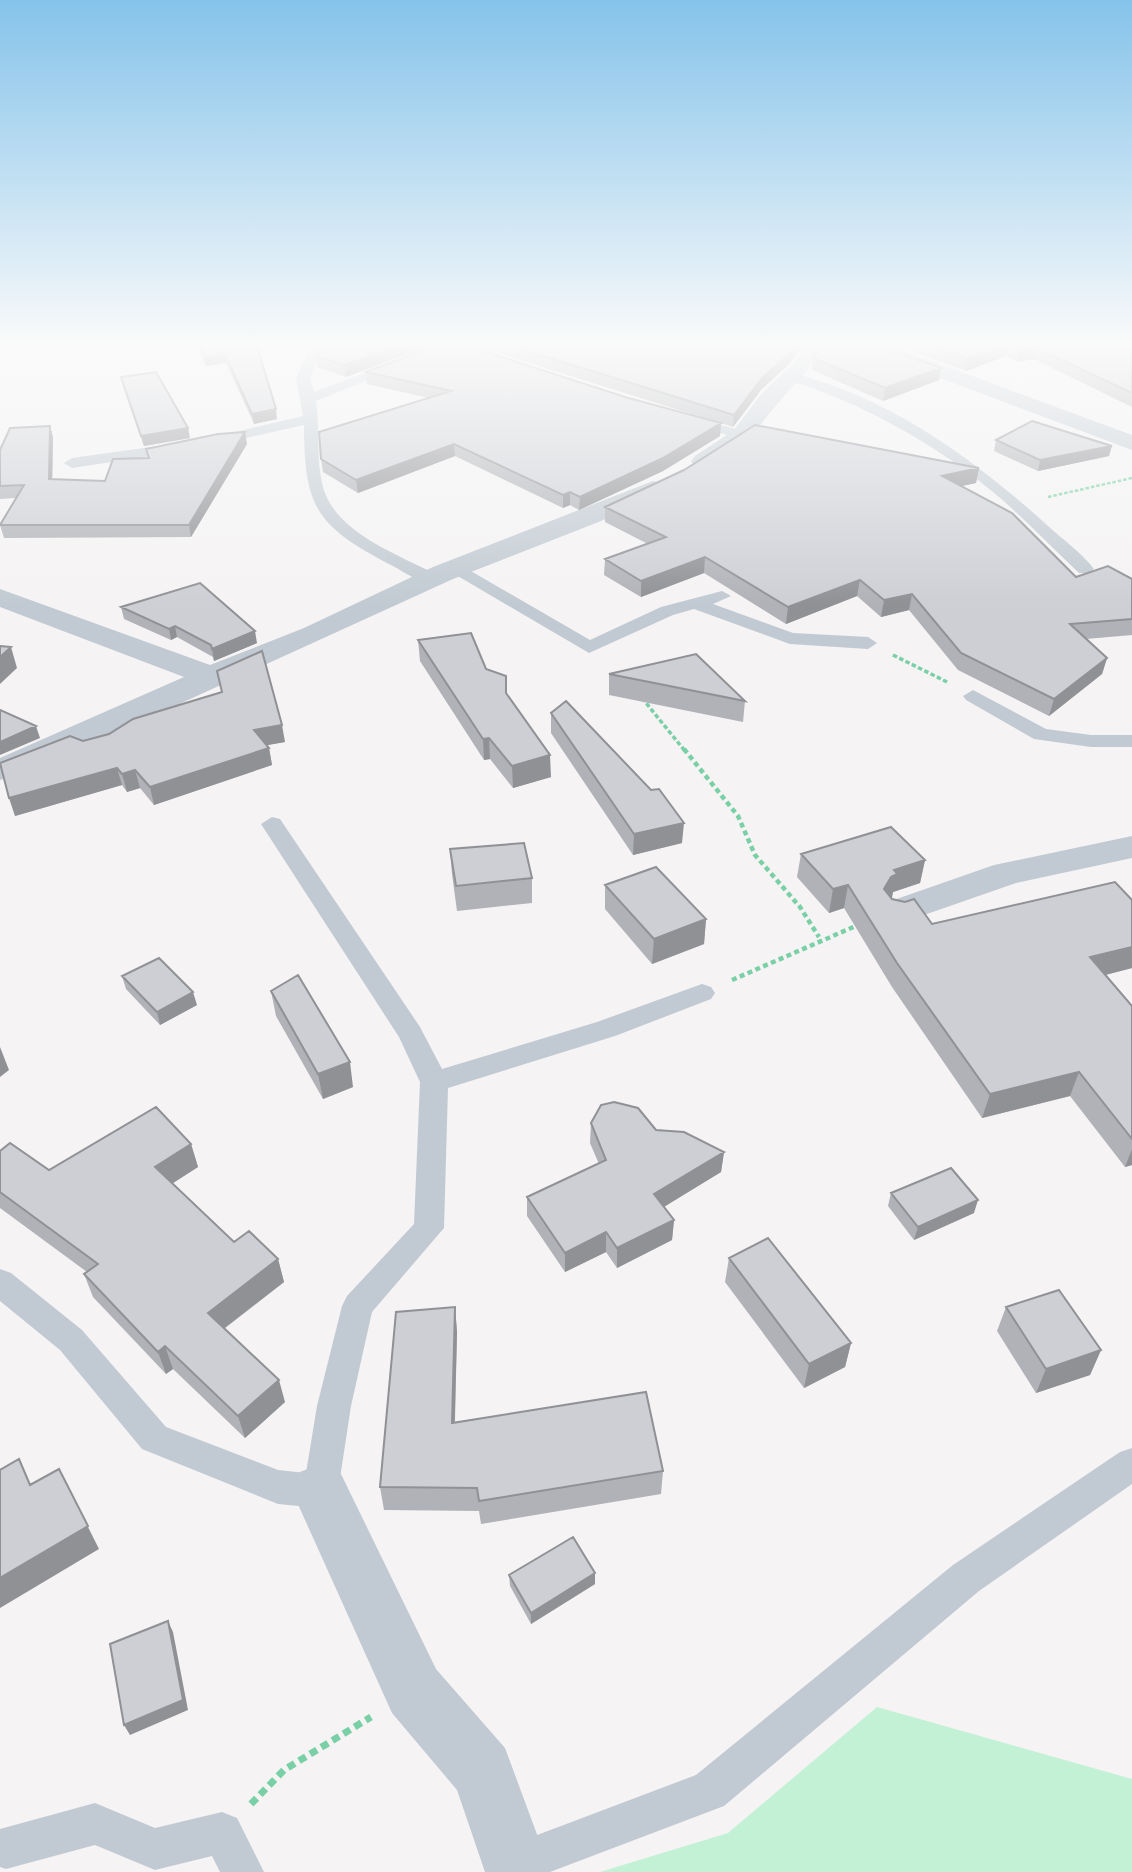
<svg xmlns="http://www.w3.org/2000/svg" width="1132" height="1872" font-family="'PT Sans',sans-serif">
<rect width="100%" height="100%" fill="#f5f3f3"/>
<path fill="#c3f1d5" d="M 877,1707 L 1132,1779 L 1132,1872 L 600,1872 L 728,1833 Z"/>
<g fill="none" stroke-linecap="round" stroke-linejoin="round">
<path stroke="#7ad0a6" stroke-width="2.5" stroke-dasharray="3.5 2" stroke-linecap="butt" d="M 1048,497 L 1132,478"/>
<path stroke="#7ad0a6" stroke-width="3.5" stroke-dasharray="4.5 2.5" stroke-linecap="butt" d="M 893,655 L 947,682
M 642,698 L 685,751"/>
<path stroke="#7ad0a6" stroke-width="4.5" stroke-dasharray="5 3.5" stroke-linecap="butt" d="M 684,749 L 738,816 L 755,855 L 800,907 L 819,937
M 732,980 L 858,925"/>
<path stroke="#7ad0a6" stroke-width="7" stroke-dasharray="8 5" stroke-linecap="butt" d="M 251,1804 L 284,1770 L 371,1717"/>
<path fill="#c1cad2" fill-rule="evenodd" d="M 312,343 L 324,343 L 310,378 L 314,392 L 391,363 L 403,366 L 316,401 C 320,428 316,456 322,483 C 332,532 398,554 437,575 L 440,579 L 437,583 C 423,586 406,573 393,566 C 318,527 304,510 304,425 L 215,445 L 208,441 L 210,438 L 303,416 L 296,378 Z
M 792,373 C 889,397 974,459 1047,525 C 1062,539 1081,552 1094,569 L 1091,573 L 1079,573 C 1050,546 1023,517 993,492 C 934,443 860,402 787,380 L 785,377 Z
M 689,416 L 747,432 L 749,435 L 742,439 L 684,423 L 682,420 Z
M 179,443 L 184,445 L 184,451 L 72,468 L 64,463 L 72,458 Z
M 457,563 L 590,640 L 661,607 L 722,591 L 731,596 L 713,604 L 793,633 L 868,637 L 877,643 L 868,649 L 790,644 L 694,609 L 673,615 L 589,653 L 451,572 L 448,568 L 451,564 Z
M 973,690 L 1046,729 L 1091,735 L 1132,735 L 1132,747 L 1091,747 L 1034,739 L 966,700 L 963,696 Z
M 272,817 L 280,819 L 420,1027 L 442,1069 L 597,1022 L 702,984 L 711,987 L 715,993 L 711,999 L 615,1036 L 448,1088 L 444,1228 L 372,1312 L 351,1406 L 338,1491 L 332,1503 L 320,1508 L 278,1504 L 142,1449 L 60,1350 L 0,1301 L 0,1269 L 11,1273 L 82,1330 L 166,1427 L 278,1470 L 306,1473 L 317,1406 L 342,1306 L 347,1296 L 414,1224 L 420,1082 L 399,1037 L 261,824 Z
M 1132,1448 L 1132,1484 L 979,1591 L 724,1806 L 550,1872 L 488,1872 L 500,1849 L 696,1775 L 953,1565 L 1120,1452 Z
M 95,1803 L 155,1828 L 222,1812 L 237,1818 L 264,1872 L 220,1872 L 212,1856 L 155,1870 L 95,1845 L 6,1869 L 0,1867 L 0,1829 Z"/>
<path fill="#c1cad2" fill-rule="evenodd" d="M 807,343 L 827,343 C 811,368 797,381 778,403 C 760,424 728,474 695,466 L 691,461 L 695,456 L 734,430 L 763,392 L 792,365 Z
M 855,343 L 883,343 L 1132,435 L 1132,450 L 858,347 Z
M 653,481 L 662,483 L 665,488 L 662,493 L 601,521 L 453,579 L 96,742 L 0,780 L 0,758 L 184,677 L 0,607 L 0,589 L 210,665 L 304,628 L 433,567 Z
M 1132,836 L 1132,858 L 1016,883 L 901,923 L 888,920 L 882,911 L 888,902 L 994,865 Z
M 320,1464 L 340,1472 L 436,1669 L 505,1748 L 548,1864 L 545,1872 L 485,1872 L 457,1790 L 392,1713 L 292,1491 L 300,1472 Z"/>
</g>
<path fill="#b0b2b7" d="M 196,343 L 256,343 L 277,419 L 254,424 L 226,363 L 206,366 Z
M 320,343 L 436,343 L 346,377 L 317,367 L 316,356 Z
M 466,343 L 805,343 L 790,363 L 761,390 L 733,427 L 721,423 L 720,436 L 663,471 L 579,510 L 570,505 L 563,508 L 455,456 L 358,493 L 323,472 L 321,459 L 429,398 L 367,384 L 366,372 L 625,397 L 720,423 Z
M 889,343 L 1132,343 L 1132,407 L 1034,359 L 1017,362 L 1006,356 L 966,371 Z
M 813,358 L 941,368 L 939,380 L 883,401 L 812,370 Z
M 121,377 L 190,438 L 144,446 L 123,387 Z
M 50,426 L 53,437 L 52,479 L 105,481 L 148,458 L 146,449 L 247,444 L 191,537 L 4,538 L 0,525 L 16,498 L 0,499 L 0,450 Z
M 996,440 L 1109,456 L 1038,471 L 994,451 Z
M 979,468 L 976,483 L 961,486 L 1076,577 L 1132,579 L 1132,635 L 1086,639 L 1107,658 L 1102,674 L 1049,716 L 958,670 L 909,610 L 881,617 L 857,596 L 786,624 L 704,573 L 641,597 L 604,575 L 605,559 L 648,544 L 605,522 L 605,507 Z
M 121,607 L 257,643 L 214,661 L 213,657 L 177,637 L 171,640 L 124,619 Z
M 418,640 L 486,669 L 507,694 L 551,777 L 513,788 L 490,759 L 484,760 L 420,661 Z
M 217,671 L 285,742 L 267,745 L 269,748 L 272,765 L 154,805 L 140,788 L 127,792 L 122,785 L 15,816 L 83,741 L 109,734 L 222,692 Z
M 609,674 L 745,701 L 743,722 L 609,695 Z
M 551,713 L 682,843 L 633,855 L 551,733 Z
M 450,849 L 532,878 L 532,903 L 457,911 L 452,874 Z
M 801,854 L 925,860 L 920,883 L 893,892 L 891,898 L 932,924 L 1132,968 L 1105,975 L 1132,1006 L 1132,1165 L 1125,1167 L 1070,1096 L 982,1118 L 892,987 L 844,908 L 829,913 L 797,877 Z
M 605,885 L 706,919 L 704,944 L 652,964 L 605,909 Z
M 122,976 L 197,1005 L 160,1025 L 126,989 Z
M 271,991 L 353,1087 L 323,1099 L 276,1016 Z
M 591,1123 L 656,1130 L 724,1152 L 721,1172 L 664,1207 L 674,1220 L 672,1240 L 617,1268 L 606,1252 L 565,1272 L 527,1216 L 527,1197 L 599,1164 L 590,1143 Z
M 191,1144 L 198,1167 L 173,1183 L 234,1242 L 278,1259 L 284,1282 L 224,1329 L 285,1402 L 245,1438 L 173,1369 L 166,1374 L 93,1297 L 84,1274 L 87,1272 L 0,1208 L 0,1151 L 49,1170 Z
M 891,1193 L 974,1213 L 914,1240 L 888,1206 Z
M 729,1258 L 851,1343 L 845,1367 L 804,1388 L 725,1282 Z
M 455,1307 L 457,1332 L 455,1422 L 663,1471 L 661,1494 L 481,1524 L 479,1511 L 384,1510 L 380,1487 Z
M 1006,1307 L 1101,1350 L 1090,1375 L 1036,1393 L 997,1331 Z
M 509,1575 L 595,1584 L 531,1624 L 510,1586 Z"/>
<path fill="#909195" d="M 0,343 L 6,343 L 7,347 L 0,348 Z
M 405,343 L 436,343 L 346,377 L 345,365 Z
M 798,343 L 805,343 L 790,363 L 761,390 L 733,427 L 734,415 L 762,378 Z
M 1009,344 L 1006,356 L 966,371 L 968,359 Z
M 1036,348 L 1034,359 L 1017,362 L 1019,350 Z
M 225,354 L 226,363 L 206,366 L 204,357 Z
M 941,368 L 939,380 L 883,401 L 885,388 Z
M 276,409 L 277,419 L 254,424 L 252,414 Z
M 721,423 L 720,436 L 663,471 L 579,510 L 580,497 Z
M 50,426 L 53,437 L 52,492 L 49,479 Z
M 188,428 L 190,438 L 144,446 L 141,436 Z
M 245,432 L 247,444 L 191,537 L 189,525 Z
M 454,444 L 455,456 L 358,493 L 356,480 Z
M 1112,446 L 1109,456 L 1038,471 L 1040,460 Z
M 979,468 L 976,483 L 939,491 L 942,476 Z
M 570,492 L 570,505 L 563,508 L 563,495 Z
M 705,557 L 704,573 L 641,597 L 641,581 Z
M 860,580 L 857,596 L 786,624 L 788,607 Z
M 912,594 L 909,610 L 881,617 L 884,600 Z
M 175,626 L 177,637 L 171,640 L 169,629 Z
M 255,631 L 257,643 L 214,661 L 212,649 Z
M 11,647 L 17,668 L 0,684 L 0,657 Z
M 1107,658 L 1102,674 L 1049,716 L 1054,699 Z
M 282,725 L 285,742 L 257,747 L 254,730 Z
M 36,726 L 40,738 L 0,755 L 0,742 Z
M 489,738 L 490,759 L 484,760 L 483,739 Z
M 269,748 L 272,765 L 154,805 L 150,787 Z
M 550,755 L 551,777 L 513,788 L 512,766 Z
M 117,768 L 122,785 L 15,816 L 9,798 Z
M 135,770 L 140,788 L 127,792 L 122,774 Z
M 684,823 L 682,843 L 633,855 L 634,834 Z
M 925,860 L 920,883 L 893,892 L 892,898 L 886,901 L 884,889 L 894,870 Z
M 848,885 L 844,908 L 829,913 L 833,889 Z
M 706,919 L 704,944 L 652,964 L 654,939 Z
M 1132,947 L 1132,968 L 1082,981 L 1090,957 Z
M 193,992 L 197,1005 L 160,1025 L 157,1012 Z
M 0,1047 L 9,1070 L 0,1077 Z
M 350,1062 L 353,1087 L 323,1099 L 318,1074 Z
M 1079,1072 L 1070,1096 L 982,1118 L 990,1094 Z
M 191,1144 L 198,1167 L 162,1190 L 155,1167 Z
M 1132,1149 L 1132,1165 L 1125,1167 Z
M 724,1152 L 721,1172 L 652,1214 L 654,1194 Z
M 978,1200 L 974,1213 L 914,1240 L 918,1227 Z
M 674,1220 L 672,1240 L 617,1268 L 617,1248 Z
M 606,1232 L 606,1252 L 565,1272 L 565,1253 Z
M 278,1259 L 284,1282 L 214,1336 L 208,1313 Z
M 455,1307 L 457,1332 L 454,1446 L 452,1423 Z
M 851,1343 L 845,1367 L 804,1388 L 809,1364 Z
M 165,1346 L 173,1369 L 166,1374 L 158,1352 Z
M 1101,1350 L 1090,1375 L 1036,1393 L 1046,1369 Z
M 279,1380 L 285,1402 L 245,1438 L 238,1416 Z
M 59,1469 L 99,1549 L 0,1608 L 0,1578 Z
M 595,1573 L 595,1584 L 531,1624 L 531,1613 Z
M 168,1621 L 173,1632 L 188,1710 L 130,1735 L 124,1725 Z"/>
<path fill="#cdcfd5" stroke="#909195" stroke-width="2" d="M 198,343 L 256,343 L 276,409 L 252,414 L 225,354 L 204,357 Z
M 320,343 L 405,343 L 345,365 L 316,356 Z
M 442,343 L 459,343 L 625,397 L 721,423 L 663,458 L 580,497 L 570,492 L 563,495 L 454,444 L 356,480 L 321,459 L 319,432 L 451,391 L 366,372 Z
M 502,343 L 798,343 L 791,352 L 762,378 L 734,415 Z
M 823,343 L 871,343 L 941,368 L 885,388 L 813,358 Z
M 923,343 L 1132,343 L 1132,393 L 1036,348 L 1019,350 L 1009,344 L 968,359 Z
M 156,372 L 188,428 L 141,436 L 121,377 Z
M 1032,421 L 1112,446 L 1040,460 L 996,440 Z
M 755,425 L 979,468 L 942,476 L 1012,513 L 1076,577 L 1108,566 L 1132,579 L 1132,619 L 1070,624 L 1107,658 L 1054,699 L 961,653 L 912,594 L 884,600 L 860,580 L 788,607 L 705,557 L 641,581 L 605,559 L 666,537 L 605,507 L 684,470 Z
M 50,426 L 49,479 L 105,481 L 113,459 L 149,458 L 146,449 L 218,434 L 245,432 L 189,525 L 0,525 L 24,485 L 0,486 L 0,450 L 10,428 Z
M 200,583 L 255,631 L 212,649 L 211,645 L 175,626 L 169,629 L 121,607 Z
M 471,633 L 486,669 L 506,676 L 506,693 L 550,755 L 512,766 L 489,738 L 483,739 L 418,640 Z
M 0,646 L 11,647 L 0,657 Z
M 262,651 L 282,725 L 254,730 L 269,748 L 150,787 L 135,770 L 122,774 L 117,768 L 9,798 L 0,763 L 70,736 L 83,741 L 109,734 L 133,719 L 222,692 L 217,671 Z
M 696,654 L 745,701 L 609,674 Z
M 566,701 L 651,790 L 659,789 L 684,823 L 634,834 L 551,713 Z
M 0,710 L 36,726 L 0,742 Z
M 891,827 L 925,860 L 894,870 L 897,874 L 891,877 L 884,889 L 892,899 L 905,902 L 914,899 L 932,924 L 1115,882 L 1132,900 L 1132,947 L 1090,957 L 1132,1006 L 1132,1139 L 1079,1072 L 990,1094 L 897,963 L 848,885 L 833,889 L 801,854 Z
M 524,843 L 532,878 L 456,886 L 450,849 Z
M 656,867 L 706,919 L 654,939 L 605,885 Z
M 159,958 L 193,992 L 157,1012 L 122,976 Z
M 298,975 L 350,1062 L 318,1074 L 271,991 Z
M 614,1102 L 638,1108 L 656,1130 L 684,1132 L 724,1152 L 654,1194 L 674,1220 L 617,1248 L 606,1232 L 565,1253 L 527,1197 L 606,1160 L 591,1123 L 601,1105 Z
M 156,1107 L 191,1144 L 155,1167 L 234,1242 L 249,1231 L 278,1259 L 208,1313 L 279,1380 L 238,1416 L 165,1346 L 158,1352 L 84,1274 L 98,1264 L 0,1192 L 0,1151 L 10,1143 L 49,1170 Z
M 951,1168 L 978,1200 L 918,1227 L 891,1193 Z
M 768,1238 L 851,1343 L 809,1364 L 729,1258 Z
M 1059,1290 L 1101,1350 L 1046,1369 L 1006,1307 Z
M 455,1307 L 452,1423 L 646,1392 L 663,1471 L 479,1501 L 477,1488 L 380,1487 L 396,1312 Z
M 19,1459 L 30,1485 L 59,1469 L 88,1526 L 0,1578 L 0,1470 Z
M 573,1537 L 595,1573 L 531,1613 L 509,1575 Z
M 168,1621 L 183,1700 L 124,1725 L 110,1644 Z"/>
<linearGradient id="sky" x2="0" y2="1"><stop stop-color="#85c3ea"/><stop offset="0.57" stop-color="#fafafa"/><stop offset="1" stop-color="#fafafa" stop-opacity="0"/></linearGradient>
<rect width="1132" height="605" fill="url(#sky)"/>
</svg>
